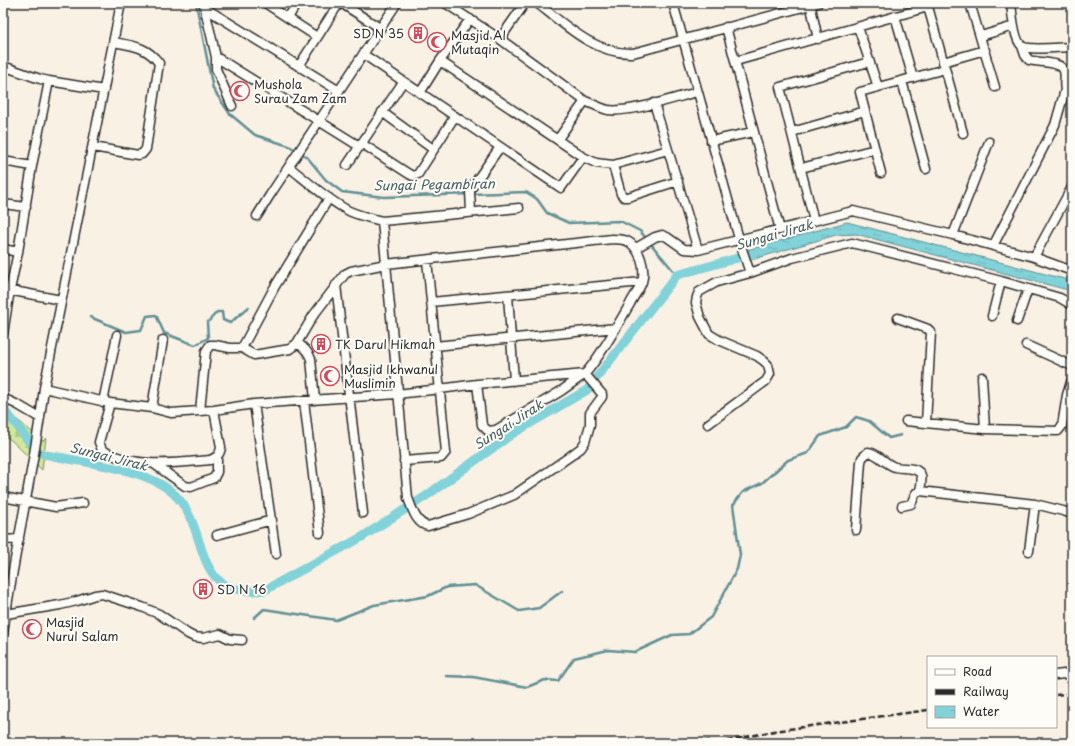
<svg xmlns="http://www.w3.org/2000/svg" width="1075" height="746" font-family="'Playpen Sans',sans-serif">
<defs>
<pattern id="forest-firs" width="22" height="20" patternUnits="userSpaceOnUse"><rect width="22" height="20" fill="#d1e89d"/><path d="M5 1l3.5 6h-7zM16 11l3.5 6h-7z" fill="#b4c787"/></pattern>
<pattern id="water-ripples" width="26" height="14" patternUnits="userSpaceOnUse"><rect width="26" height="14" fill="#81d2d9"/><path d="M2 4q2-2 4 0t4 0M15 11q2-2 4 0t4 0" fill="none" stroke="#70b4ba"/></pattern>
</defs>
<rect width="100%" height="100%" fill="#faf1e5"/>
<filter id="ink" filterUnits="userSpaceOnUse"><feTurbulence type="fractalNoise" baseFrequency=".025" numOctaves="2"/><feDisplacementMap in="SourceGraphic" scale="8" xChannelSelector="R" yChannelSelector="G"/><feConvolveMatrix kernelMatrix="1 2 1 2 8 2 1 2 1" color-interpolation-filters="sRGB"/></filter>
<g filter="url(#ink)">
<path fill="url(#forest-firs)" stroke="#7e8a64" d="M 3,408 L 43,441 L 46,438 L 42,470 L 11,440 L 3,435 Z"/>
<path fill="url(#water-ripples)" stroke="#5f8f93" d="M 847,222 L 1072,281 L 1072,293 L 1068,290 L 856,234 L 836,235 L 744,262 L 740,252 Z"/>
<g fill="none" stroke-linecap="round" stroke-linejoin="round">
<path stroke="#5f8f93" stroke-width="2.5" d="M 196,3 L 213,89 L 230,114 L 255,135 L 289,146 L 307,157 L 326,180 L 342,192 L 384,197 L 526,192 L 537,199 L 547,213 L 569,223 L 620,221 L 640,231 L 677,275
M 90,317 L 126,332 L 141,330 L 147,316 L 156,315 L 164,333 L 195,345 L 208,338 L 207,323 L 217,312 L 222,312 L 223,320 L 230,323 L 249,307
M 254,618 L 264,609 L 336,620 L 374,605 L 428,596 L 447,587 L 475,585 L 519,611 L 539,608 L 562,591
M 446,676 L 473,677 L 527,687 L 545,680 L 558,681 L 574,658 L 608,650 L 635,652 L 672,635 L 689,634 L 711,617 L 737,569 L 740,555 L 733,505 L 743,492 L 762,483 L 788,460 L 808,453 L 820,436 L 846,427 L 856,417 L 869,421 L 889,438 L 901,435
M 696,743 L 709,740"/>
<path stroke="#81d2d9" stroke-width="9" d="M 3,410 C 14,419 22,434 32,445 C 33,447 36,451 38,452 C 43,455 58,457 64,458 C 98,465 150,470 175,495 C 212,531 189,600 265,590 L 362,537 L 426,496 L 512,434 L 587,390 L 677,275 L 752,254"/>
<g stroke="#2b2b2b" stroke-width="11">
<path id="minor" d="M 265,3 L 317,37
M 341,3 L 380,28
M 445,3 L 500,39 L 585,101 C 593,104 600,108 608,110 C 630,113 674,98 697,92
M 537,3 C 565,25 596,55 633,53 L 818,3
M 673,3 L 741,246 L 750,273
M 810,3 L 818,39
M 927,3 L 963,133
M 970,3 L 995,87
M 1011,3 C 1012,12 1014,40 1022,46 C 1029,51 1062,47 1072,47
M 204,5 L 216,57 L 216,69 L 232,106
M 205,8 L 339,91
M 895,16 L 913,78
M 288,18 L 297,3
M 726,27 L 780,230
M 858,27 L 878,87
M 981,36 L 1014,26
M 500,39 L 525,3
M 1022,46 L 1025,55 L 1029,60 C 1038,63 1062,61 1064,71 C 1066,77 1063,84 1065,90 L 1072,96
M 363,54 L 561,188 L 583,157
M 216,57 L 359,146
M 440,61 L 583,157 L 596,163 L 613,165 L 668,150
M 736,61 L 928,7
M 943,62 L 985,50
M 3,66 L 40,79 L 49,81
M 299,66 L 339,3
M 902,81 L 926,169
M 420,93 L 440,61 L 470,19
M 654,103 L 698,250
M 382,112 L 433,149
M 792,132 L 865,111
M 558,139 L 585,101
M 711,141 L 753,132
M 361,143 L 409,174 L 413,176 L 418,174 L 455,116
M 93,147 L 138,155 L 142,154 L 146,149 L 159,63 C 146,46 133,46 114,42
M 3,161 L 32,166
M 347,165 L 403,82
M 613,165 L 621,194 L 624,197 L 628,197 L 678,181
M 289,167 C 308,182 328,200 349,211 C 360,216 370,218 382,221 L 519,208
M 801,168 L 875,149
M 881,173 L 860,92 L 945,69
M 3,204 L 26,207
M 471,212 L 470,191 L 472,187 L 500,147
M 257,216 L 270,195 L 397,3
M 382,221 L 408,498 C 412,508 416,524 428,526 L 468,514 L 514,495 L 569,457 L 581,448 L 585,442 L 590,425 L 590,413 L 602,397 L 602,394 L 585,374 L 561,391 L 496,430 L 488,431 L 482,425 L 477,384
M 814,221 L 780,87 L 869,62
M 953,235 L 989,142
M 993,246 L 1055,125 L 1065,90
M 636,248 L 655,237 L 662,235 L 667,237 L 684,249 L 698,250 L 853,211 L 953,235 L 1034,257 L 1072,271
M 3,249 L 18,252
M 1034,257 L 1072,187
M 336,285 L 363,513
M 3,289 L 61,300
M 508,295 L 514,381
M 431,302 L 642,282
M 992,316 L 1001,281
M 898,318 L 928,329 L 931,332 L 926,423
M 1017,321 L 1028,289
M 3,334 L 10,290 L 18,252 L 32,166 L 49,81 L 104,90
M 297,343 C 304,347 308,351 311,359 L 315,400
M 1026,345 L 1072,366
M 435,346 L 616,328
M 242,348 L 274,288 L 329,198
M 982,377 L 985,429
M 44,388 L 110,403 L 152,408 L 171,413 L 214,410 L 254,404 L 397,394 L 440,389 L 477,384 L 585,374 C 603,353 616,327 630,304 C 633,297 640,289 642,282 C 646,269 640,247 627,241 C 622,239 617,239 612,239 L 386,264 L 351,271 L 345,274 L 313,316 L 297,343 L 290,349 L 254,355 L 242,348 L 230,348 L 215,345 L 210,345 L 206,351 L 200,411
M 3,398 L 18,405 L 40,418
M 304,401 L 320,533
M 103,402 L 117,335
M 110,403 L 99,442 L 102,450 C 135,469 174,463 210,460 C 217,457 220,455 221,447 L 214,410
M 254,404 L 276,554
M 152,408 L 163,340
M 906,421 L 985,429 L 1058,431 L 1062,426 L 1067,395 L 1072,379
M 708,424 L 766,381 L 770,374 L 768,365 L 764,361 L 757,356 L 719,340 L 709,334 L 700,317 L 696,303 L 697,297 L 699,292 L 717,282 L 750,273 L 792,258 L 852,243 L 1001,281 L 1060,298 L 1072,305
M 404,461 L 441,458 L 446,452 L 427,260
M 154,464 L 185,486 L 191,487 L 214,478 L 217,472 L 217,457
M 3,497 L 56,507 L 83,503
M 902,506 L 911,504 L 916,493 L 920,491
M 856,530 L 861,462 L 862,458 L 868,452 C 878,453 885,464 895,467 C 903,469 914,466 920,473 C 923,477 921,486 920,491 L 1035,504 L 1063,511 L 1072,514
M 217,535 L 272,520
M 3,540 L 19,539
M 1029,551 L 1035,504
M 6,614 L 60,605 L 77,601 L 95,595 L 102,594 L 142,607 L 159,614 L 188,634 L 194,637 L 203,638 L 220,634 L 230,639 L 242,640
M 3,634 C 14,551 34,470 44,388 L 121,3
M 1056,675 L 1072,673"/>
</g>
<use href="#minor" stroke="#fdfcf7" stroke-width="8"/>
<path stroke="#2b2b2b" stroke-width="2.5" stroke-dasharray="6 3" stroke-linecap="butt" d="M 1056,695 L 1072,693
M 718,743 L 774,731 L 928,710"/>
</g>
</g>
<defs>
<g id="building-ring" transform="scale(1)"><circle r="9.5" fill="#fdfcf7" stroke="#d1495b" stroke-width="1.5"/><path d="M-4-6H4V6H1V3H-1V6H-4ZM-2.5-4.3h1.7v1.8h-1.7ZM.8-4.3h1.7v1.8H.8ZM-2.5-1h1.7V.8h-1.7ZM.8-1h1.7V.8H.8Z" fill="#d1495b"/></g>
<g id="mosque-ring" transform="scale(1)"><circle r="9.5" fill="#fdfcf7" stroke="#d1495b" stroke-width="1.5"/><path d="M3.5-4.9A6 6 0 1 0 3.5 4.9A5 5 0 1 1 3.5-4.9Z" fill="#d1495b"/></g>
</defs>
<g fill-rule="evenodd">
<use href="#building-ring" x="418" y="33"/>
<use href="#mosque-ring" x="437" y="42"/>
<use href="#mosque-ring" x="240" y="91"/>
<use href="#building-ring" x="321" y="344"/>
<use href="#mosque-ring" x="330" y="376"/>
<use href="#building-ring" x="203" y="589"/>
<use href="#mosque-ring" x="32" y="629"/>
</g>
<g text-anchor="middle" dominant-baseline="central" stroke-width="4" stroke-linejoin="round" paint-order="stroke">
<g font-size="12" fill="#2b2b2b" stroke="#fdfcf7" text-anchor="start">
<text x="404" y="33" text-anchor="end">SD N 35</text>
<text x="451" y="35">Masjid Al<tspan x="451" dy="14">Mutaqin</tspan></text>
<text x="254" y="84">Mushola<tspan x="254" dy="14">Surau Zam Zam</tspan></text>
<text x="335" y="344">TK Darul Hikmah</text>
<text x="344" y="369">Masjid Ikhwanul<tspan x="344" dy="14">Muslimin</tspan></text>
<text x="217" y="589">SD N 16</text>
<text x="46" y="622">Masjid<tspan x="46" dy="14">Nurul Salam</tspan></text>
</g>
<g font-size="13" font-style="italic" fill="#455d5f" stroke="#fdfcf7">
<text transform="translate(434 184) rotate(-1)">Sungai Pegambiran</text>
<text transform="translate(774 234) rotate(-16)">Sungai Jirak</text>
<text transform="translate(508 424) rotate(-33)">Sungai Jirak</text>
<text transform="translate(109 456) rotate(14)">Sungai Jirak</text>
</g>
</g>
<rect width="1075" height="746" fill="none" stroke="#fdfcf7" stroke-width="16"/>
<rect x="8" y="8" width="1059" height="730" fill="none" stroke="#2b2b2b" stroke-width="1.5" filter="url(#ink)"/>
<rect x="927" y="656" width="130" height="72" fill="#fdfcf7" stroke="#a9a8a5"/>
<rect x="935" y="669" width="20" height="6" fill="#fdfcf7" stroke="#a9a8a5"/>
<text x="963" y="676" font-size="12" fill="#2b2b2b">Road</text>
<rect x="935" y="689" width="20" height="6" fill="#2b2b2b" stroke="#a9a8a5"/>
<text x="963" y="696" font-size="12" fill="#2b2b2b">Railway</text>
<rect x="935" y="706" width="20" height="12" fill="url(#water-ripples)" stroke="#a9a8a5"/>
<text x="963" y="716" font-size="12" fill="#2b2b2b">Water</text>
</svg>
